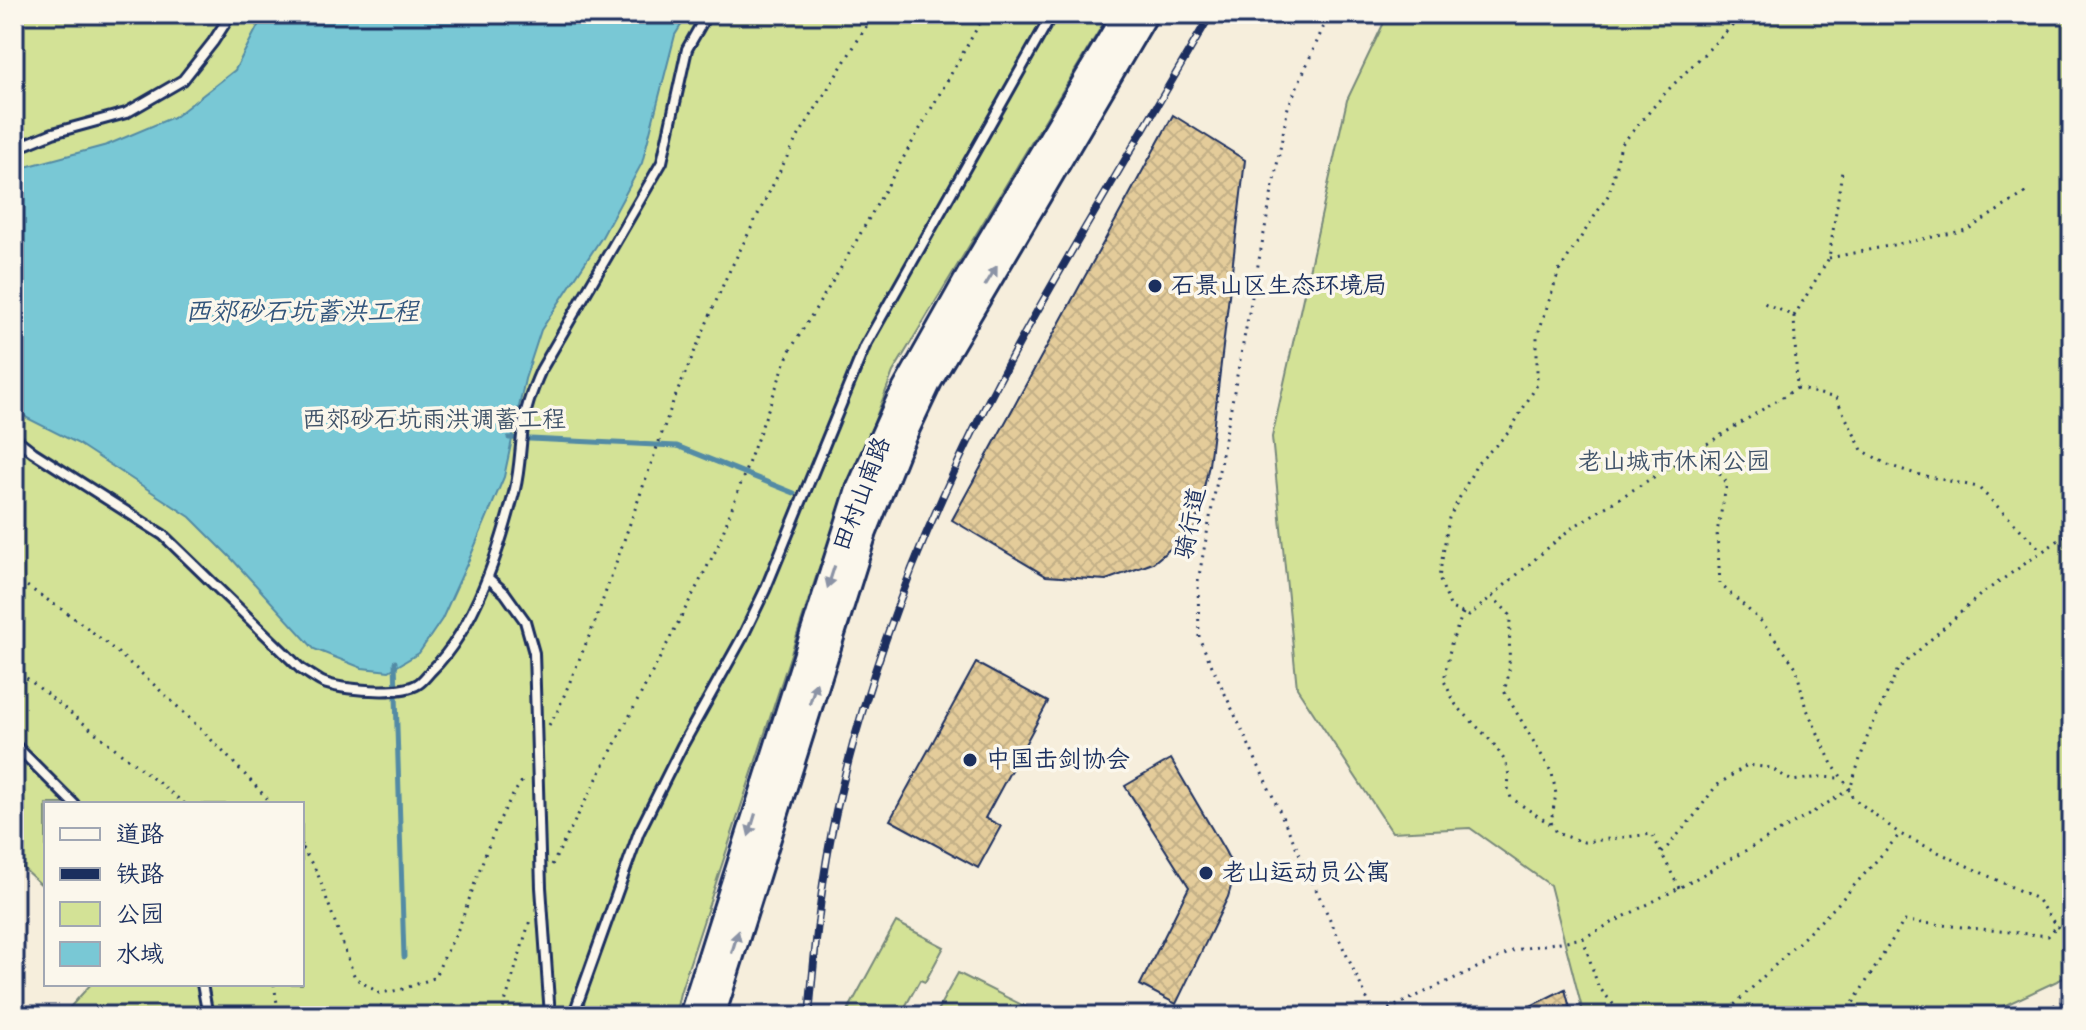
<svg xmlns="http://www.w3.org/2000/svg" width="2086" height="1030" font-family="'Architects Daughter','LXGW WenKai TC',sans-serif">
<defs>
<pattern id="building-cross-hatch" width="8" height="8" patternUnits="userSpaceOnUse" patternTransform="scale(2)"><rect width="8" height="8" fill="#e4cc9a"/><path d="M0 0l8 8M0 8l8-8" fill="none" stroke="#c3b087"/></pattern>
</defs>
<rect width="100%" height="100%" fill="#f6eedc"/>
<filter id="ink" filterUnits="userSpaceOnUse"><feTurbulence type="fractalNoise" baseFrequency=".0125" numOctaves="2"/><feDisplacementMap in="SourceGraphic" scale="16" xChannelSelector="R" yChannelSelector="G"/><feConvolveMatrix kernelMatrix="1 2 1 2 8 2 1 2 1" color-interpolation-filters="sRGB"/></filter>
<g filter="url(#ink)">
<path fill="#d3e296" stroke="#77887a" stroke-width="2" d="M 14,14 L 1109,14 L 893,372 L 817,574 L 680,993 L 675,1016 L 62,1016 L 91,984 L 302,984 L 302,804 L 46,804 L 46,889 L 14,860 Z
M 1388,14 L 2072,14 L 2072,974 L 1982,1016 L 1584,1016 L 1550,885 L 1470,828 L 1392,832 L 1297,688 L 1272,437 L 1347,100 Z
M 896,922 L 944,947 L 925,982 L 920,980 L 900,1016 L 849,1016 L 846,1014 Z
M 958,973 L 1034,1011 L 1031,1016 L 934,1016 Z"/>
<path fill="#79c8d5" stroke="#538ba5" stroke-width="2" d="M 264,14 L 688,14 L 675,35 L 642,163 L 602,237 L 541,330 L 525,379 L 504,477 L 471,555 L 442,619 L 419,653 L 389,671 L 362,668 L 314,649 L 231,558 L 190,517 L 77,443 L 27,418 L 14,406 L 14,170 L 107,145 L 176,116 L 235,70 Z"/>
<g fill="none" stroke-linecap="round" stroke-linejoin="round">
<path stroke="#538ba5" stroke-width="5" d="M 509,438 L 677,446 L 794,493
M 395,662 L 404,957"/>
</g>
<path fill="url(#building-cross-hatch)" stroke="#1b2f5e" stroke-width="2" d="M 1173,115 L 1245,160 L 1209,465 L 1195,528 L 1153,563 L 1106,580 L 1046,576 L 952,520 Z
M 976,663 L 1048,702 L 985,818 L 1001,826 L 978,868 L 890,820 Z
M 1171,759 L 1225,851 L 1231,863 L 1232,883 L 1228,897 L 1176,1004 L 1140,985 L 1189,887 L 1125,786 Z
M 1565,989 L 1572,1016 L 1510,1016 Z
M 1088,1008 L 1104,1016 L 1084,1016 Z"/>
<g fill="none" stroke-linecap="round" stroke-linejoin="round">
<g stroke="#1b2f5e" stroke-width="14">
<path id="lane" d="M 14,149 L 53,133 L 126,113 L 183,80 L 213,42 L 231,14
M 14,437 L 33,452 L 163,535 L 301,669 C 308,673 315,678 322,682 C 341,690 401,695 418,684 C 423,681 427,675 431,671 C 476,627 500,548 515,489 C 520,469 520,448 523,428 C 525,408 533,388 541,370 L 662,162 L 687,49 L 707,14
M 488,578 L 505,593 L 525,621 L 534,653 L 541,887 L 550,1016
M 14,744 L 74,804
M 202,984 L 208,1016
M 573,1016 L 639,832 L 682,746 L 742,638 L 765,590 L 865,346 L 1052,14"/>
</g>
<g stroke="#1b2f5e" stroke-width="30">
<path id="secondary" d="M 692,1016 L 859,490 L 899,401 L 971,273 L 1126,14
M 712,1016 L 864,532 L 897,449 L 929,381 L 1145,14"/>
</g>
<path stroke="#1b2f5e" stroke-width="3" stroke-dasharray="2 6" stroke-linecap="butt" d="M 1333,14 L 1323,28 L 1288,107 L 1198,581 L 1199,638 L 1375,1016
M 1744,14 L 1667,91 L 1621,145 L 1609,194 L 1559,271 L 1537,337 L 1537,385 L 1509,432 L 1477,464 L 1449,518 L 1439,578 L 1451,608 L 1469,616 L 1570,529 L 1797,388 L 1794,316 L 1764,303
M 1829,258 L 1967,230 L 2027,192
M 1794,316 L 1829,258 L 1842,171
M 1797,388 L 1836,398 L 1862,450 L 1888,465 L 1916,474 L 1978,487 L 2042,551
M 1704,446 L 1712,464 L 1727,483 L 1717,532 L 1720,584 L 1762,622 L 1796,667 L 1805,705 L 1832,764 L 1850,789 L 1852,797 L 1900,834
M 14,577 C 39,595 66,611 90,630 C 155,682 216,742 272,804
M 1492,596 L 1510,615 L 1509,674 L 1504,691 L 1552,773 L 1556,794 L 1551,822 L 1556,833 L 1584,842 L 1652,834 L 1679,888
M 1463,613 L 1451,644 L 1444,681 L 1456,705 L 1493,743 L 1505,761 L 1509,775 L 1508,788 L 1511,798 L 1550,824
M 14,668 L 185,804
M 549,725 L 558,710 L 595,622 L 673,402 L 726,278 L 793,145 L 874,14
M 302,848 L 317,872 L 355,978 L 379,993 L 400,990 L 434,978 C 442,961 451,944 459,927 C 479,875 492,822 525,777
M 1662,853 L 1695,815 L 1716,786 L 1747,765 L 1771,768 L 1792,781 L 1820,777 L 1839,778
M 552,865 L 718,546 L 789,352 L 842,266 L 985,14
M 1583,938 L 1598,986 L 1623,1016
M 274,984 L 279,1016
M 501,1016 L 530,920
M 1374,1016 L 1515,950 L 1583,938 L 1679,888 L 1807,816 L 1850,789 L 1868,735 L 1898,669 L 1980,595 L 2072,531
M 1723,1016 L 1836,906 L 1900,834 L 2037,899 L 2057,927 L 2072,913
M 1845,1016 L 1904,921 L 2048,936 L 2056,927
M 2032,1016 L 2072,997"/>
<use href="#lane" stroke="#fbf7ec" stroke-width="8"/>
<use href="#secondary" stroke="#fbf7ec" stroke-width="24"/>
<g stroke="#1b2f5e" stroke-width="8">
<path id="rail" d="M 809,1016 C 815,948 821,878 836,812 C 861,700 904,578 953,474 C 992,388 1040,305 1088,223 C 1129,153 1170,84 1211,14"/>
</g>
<use href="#rail" stroke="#fbf7ec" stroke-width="5" stroke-dasharray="15" stroke-linecap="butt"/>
</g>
<defs><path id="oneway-solid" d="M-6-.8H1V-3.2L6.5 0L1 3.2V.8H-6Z" transform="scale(2)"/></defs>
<g fill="#8b93a5">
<use href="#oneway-solid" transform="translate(991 276) rotate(-59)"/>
<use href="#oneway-solid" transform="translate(831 577) rotate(108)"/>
<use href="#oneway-solid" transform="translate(813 693) rotate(-72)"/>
<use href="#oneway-solid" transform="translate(752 825) rotate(107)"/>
<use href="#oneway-solid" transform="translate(735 942) rotate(-73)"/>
</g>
</g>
<g fill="#1b2f5e" stroke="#fbf7ec" stroke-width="3">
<circle cx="1155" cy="286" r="8"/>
<circle cx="970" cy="760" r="8"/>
<circle cx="1206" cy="873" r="8"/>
</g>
<g text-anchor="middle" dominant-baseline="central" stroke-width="7" stroke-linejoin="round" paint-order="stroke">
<g font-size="24" fill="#1b2f5e" stroke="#fbf7ec" text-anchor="start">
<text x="1171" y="286">石景山区生态环境局</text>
<text x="986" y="760">中国击剑协会</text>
<text x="1222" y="873">老山运动员公寓</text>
</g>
<g font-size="24" fill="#405369" stroke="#fbf7ec">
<text x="434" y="420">西郊砂石坑雨洪调蓄工程</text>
<text x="1674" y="462">老山城市休闲公园</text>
</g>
<g font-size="24" fill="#1b2f5e" stroke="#fbf7ec">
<text transform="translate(862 494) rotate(-69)">田村山南路</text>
<text transform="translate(1191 523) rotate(-79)">骑行道</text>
</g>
<g font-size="26" font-style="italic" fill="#32557c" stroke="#fbf7ec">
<text x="302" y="312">西郊砂石坑蓄洪工程</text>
</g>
</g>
<rect width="2086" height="1030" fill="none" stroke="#fbf7ec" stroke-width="48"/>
<rect x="24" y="24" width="2038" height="982" fill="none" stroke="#1b2f5e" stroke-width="3" filter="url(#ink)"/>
<rect x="44" y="802" width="260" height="184" fill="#fbf7ec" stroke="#a1a7b3" stroke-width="2"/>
<rect x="60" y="828" width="40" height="12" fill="#fbf7ec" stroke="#a1a7b3" stroke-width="2"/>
<text x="116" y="842" font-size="24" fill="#1b2f5e">道路</text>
<rect x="60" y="868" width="40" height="12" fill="#1b2f5e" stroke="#a1a7b3" stroke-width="2"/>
<text x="116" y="882" font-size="24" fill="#1b2f5e">铁路</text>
<rect x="60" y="902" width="40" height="24" fill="#d3e296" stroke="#a1a7b3" stroke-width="2"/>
<text x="116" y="922" font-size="24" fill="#1b2f5e">公园</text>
<rect x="60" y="942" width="40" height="24" fill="#79c8d5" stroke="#a1a7b3" stroke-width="2"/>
<text x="116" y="962" font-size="24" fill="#1b2f5e">水域</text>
</svg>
